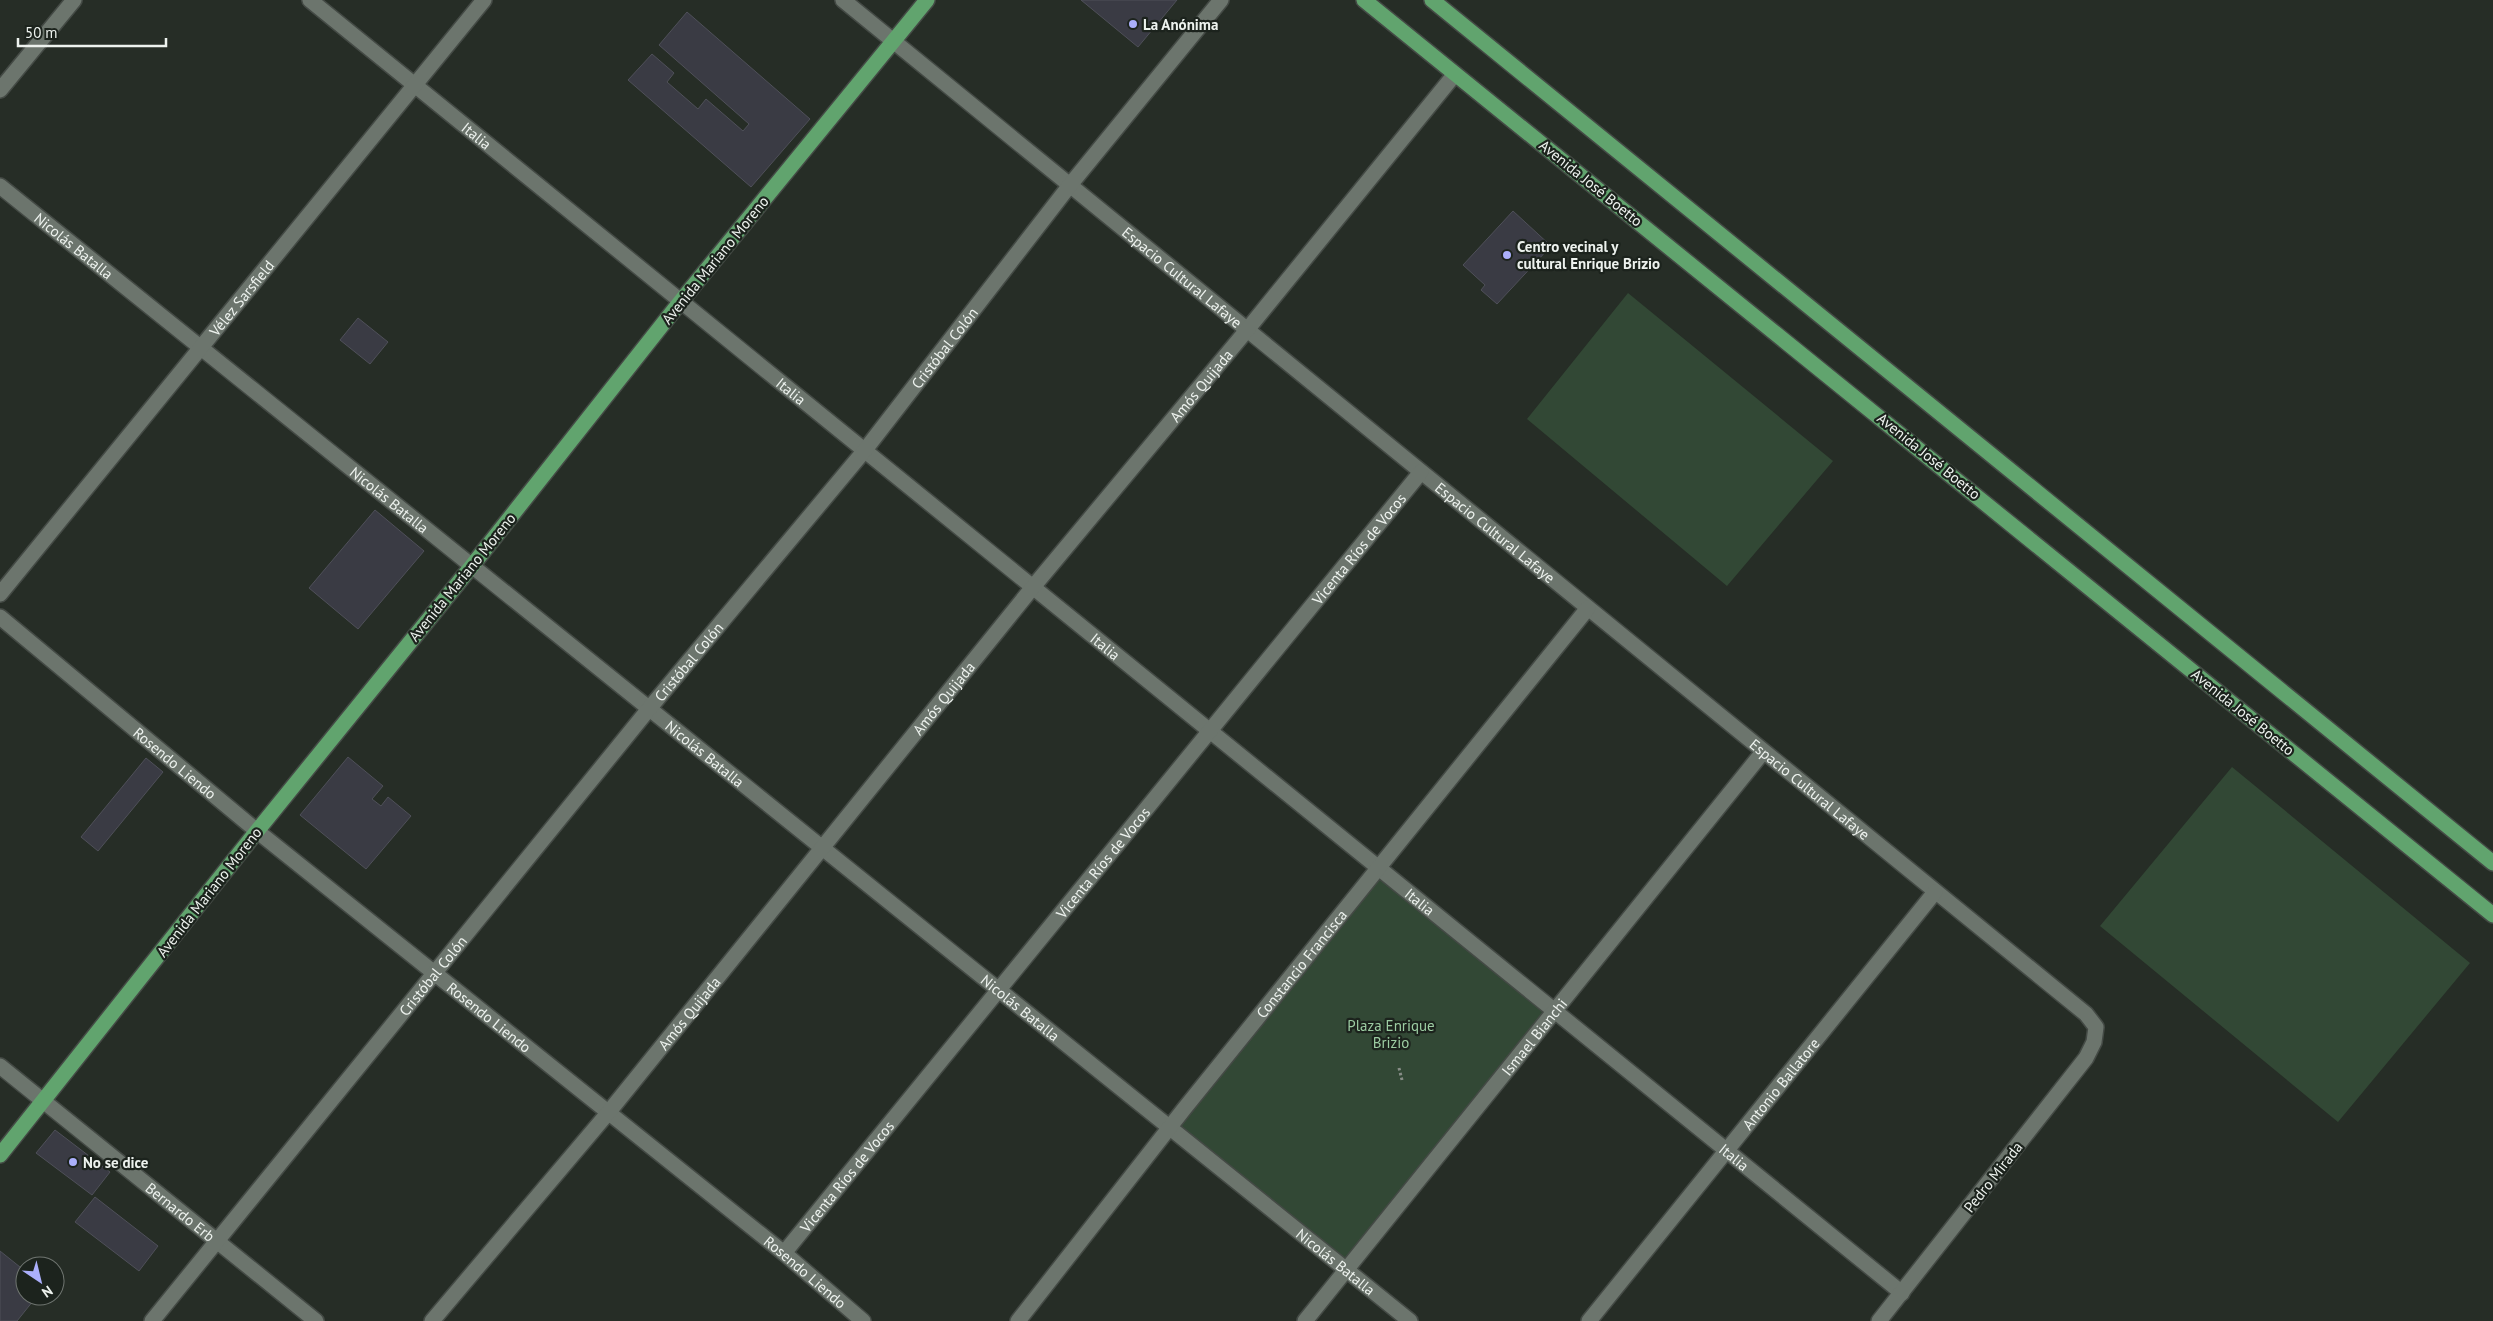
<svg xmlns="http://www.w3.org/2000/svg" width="2493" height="1321" font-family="'PT Sans',sans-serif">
<rect width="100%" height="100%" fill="#262d26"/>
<path fill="#324835" d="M 1628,293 L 1833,461 L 1727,586 L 1527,419 Z
M 2232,767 L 2470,963 L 2338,1122 L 2100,926 Z
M 1378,876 L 1548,1014 L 1346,1262 L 1176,1128 Z"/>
<path fill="#3a3b44" stroke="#4f5059" d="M 1081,0 L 1177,0 L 1138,47 Z
M 687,12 L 810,119 L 751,187 L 628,80 L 652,54 L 674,73 L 667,82 L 698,109 L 706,99 L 743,131 L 749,124 L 659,45 Z
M 1513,211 L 1551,246 L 1497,304 L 1481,290 L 1485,285 L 1463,265 Z
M 358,318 L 388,342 L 370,364 L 340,340 Z
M 375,510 L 424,551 L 358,629 L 309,588 Z
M 348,757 L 383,786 L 372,799 L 381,806 L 388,797 L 411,816 L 366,869 L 300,815 Z
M 146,758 L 163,772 L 98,851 L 81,837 Z
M 55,1130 L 110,1172 L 92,1195 L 36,1153 Z
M 95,1197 L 158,1246 L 139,1271 L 75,1222 Z
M 0,1251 L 25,1271 L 25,1296 L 37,1296 L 17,1321 L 0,1321 Z"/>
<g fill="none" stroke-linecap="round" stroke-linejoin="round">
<g stroke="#444a45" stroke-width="18">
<g id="minor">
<path id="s1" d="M 310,0 L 1902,1293"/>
<path id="s2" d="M 843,0 L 2086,1014 L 2096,1027 L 2094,1042 L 2086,1058 L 1879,1321"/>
<path d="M 0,90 L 74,0"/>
<path id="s3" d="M 0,186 L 1410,1321"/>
<path id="s4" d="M 0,594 L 484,0"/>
<path id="s5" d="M 0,617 L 257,831 L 784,1253 L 863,1321"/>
<path id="s6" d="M 0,1066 L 316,1321"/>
<path id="s7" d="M 784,1253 L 1421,472"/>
<path id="s8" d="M 152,1321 L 648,710 L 865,450 L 1070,185 L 1221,0"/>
<path id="s9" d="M 432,1321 L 608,1113 L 1033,587 L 1247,330 L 1455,74"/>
<path id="s10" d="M 1018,1321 L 1184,1109 L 1588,608"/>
<path id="s11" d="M 1305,1321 L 1763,752"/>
<path id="s12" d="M 1589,1321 L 1935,892"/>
</g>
</g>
<g stroke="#444a45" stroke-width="18">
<path id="major" d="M 1364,0 L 2493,915
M 1432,0 L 2493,863
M 0,1155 L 257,831 L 471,567 L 681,301 L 927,0"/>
</g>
<path stroke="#878d87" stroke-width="3" stroke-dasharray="2.5 2.5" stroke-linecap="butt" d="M 1398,1046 L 1399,1036
M 1399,1068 L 1402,1080"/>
<use href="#minor" stroke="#6c756d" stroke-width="15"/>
<use href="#major" stroke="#61a46e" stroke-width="15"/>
</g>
<g fill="#abaffb" stroke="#1c231d" stroke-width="2">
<circle cx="1133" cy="24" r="5"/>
<circle cx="1507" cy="255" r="5"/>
<circle cx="73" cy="1162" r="5"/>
</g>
<g text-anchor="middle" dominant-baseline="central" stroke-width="4.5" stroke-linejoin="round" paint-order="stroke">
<g font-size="15" font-weight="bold" fill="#edf2ee" stroke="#1c231d" text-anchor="start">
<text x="1143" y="24">La Anónima</text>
<text x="1517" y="246">Centro vecinal y<tspan x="1517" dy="17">cultural Enrique Brizio</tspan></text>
<text x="83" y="1162">No se dice</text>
</g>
<g font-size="15" fill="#edf2ee" stroke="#1c231d">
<text stroke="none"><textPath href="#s1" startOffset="215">Italia</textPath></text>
<text transform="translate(1591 183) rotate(39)">Avenida José Boetto</text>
<text stroke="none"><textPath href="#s3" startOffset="95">Nicolás Batalla</textPath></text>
<text transform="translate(715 260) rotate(-51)">Avenida Mariano Moreno</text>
<text stroke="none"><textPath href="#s2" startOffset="438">Espacio Cultural Lafaye</textPath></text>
<text stroke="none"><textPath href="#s4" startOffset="382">Vélez Sarsfield</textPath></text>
<text stroke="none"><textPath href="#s8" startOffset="1255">Cristóbal Colón</textPath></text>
<text stroke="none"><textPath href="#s9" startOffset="1211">Amós Quijada</textPath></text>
<text stroke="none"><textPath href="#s1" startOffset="620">Italia</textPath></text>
<text transform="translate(1929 456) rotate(39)">Avenida José Boetto</text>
<text stroke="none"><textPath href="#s3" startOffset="500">Nicolás Batalla</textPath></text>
<text stroke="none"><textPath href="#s2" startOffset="842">Espacio Cultural Lafaye</textPath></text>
<text stroke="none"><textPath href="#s7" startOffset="909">Vicenta Ríos de Vocos</textPath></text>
<text transform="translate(462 577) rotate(-51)">Avenida Mariano Moreno</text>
<text stroke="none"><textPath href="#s1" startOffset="1025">Italia</textPath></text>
<text stroke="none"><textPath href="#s8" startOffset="850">Cristóbal Colón</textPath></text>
<text stroke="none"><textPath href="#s9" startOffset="806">Amós Quijada</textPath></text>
<text transform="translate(2243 712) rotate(39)">Avenida José Boetto</text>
<text stroke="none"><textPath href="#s3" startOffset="905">Nicolás Batalla</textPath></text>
<text stroke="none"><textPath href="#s5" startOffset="228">Rosendo Liendo</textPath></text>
<text stroke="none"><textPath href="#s2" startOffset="1248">Espacio Cultural Lafaye</textPath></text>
<text stroke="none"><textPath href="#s7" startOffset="504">Vicenta Ríos de Vocos</textPath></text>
<text transform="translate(209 892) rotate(-52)">Avenida Mariano Moreno</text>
<text stroke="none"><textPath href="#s1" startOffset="1430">Italia</textPath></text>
<text stroke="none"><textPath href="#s10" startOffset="456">Constancio Francisca</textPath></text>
<text stroke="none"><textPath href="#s8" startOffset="445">Cristóbal Colón</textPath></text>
<text stroke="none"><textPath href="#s3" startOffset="1310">Nicolás Batalla</textPath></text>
<text stroke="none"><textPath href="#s9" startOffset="401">Amós Quijada</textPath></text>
<text stroke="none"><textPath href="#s5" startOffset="632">Rosendo Liendo</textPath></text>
<text stroke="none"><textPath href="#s11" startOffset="365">Ismael Bianchi</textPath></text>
<text stroke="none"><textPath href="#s12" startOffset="305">Antonio Ballatore</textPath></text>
<text stroke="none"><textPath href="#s1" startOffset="1835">Italia</textPath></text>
<text stroke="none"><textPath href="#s7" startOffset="99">Vicenta Ríos de Vocos</textPath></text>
<text transform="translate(1993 1177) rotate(-52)">Pedro Mirada</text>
<text stroke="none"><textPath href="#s6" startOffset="232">Bernardo Erb</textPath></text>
<text stroke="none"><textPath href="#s3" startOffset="1715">Nicolás Batalla</textPath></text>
<text stroke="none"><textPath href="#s5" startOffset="1038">Rosendo Liendo</textPath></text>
</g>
<g font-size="15" fill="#9dcda3" stroke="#1c231d">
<text x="1391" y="1025">Plaza Enrique<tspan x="1391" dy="17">Brizio</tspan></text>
</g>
</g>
<g transform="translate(40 1281) rotate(145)"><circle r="24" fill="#1c231d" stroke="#707671"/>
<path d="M0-4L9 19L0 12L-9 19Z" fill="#abaffb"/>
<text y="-8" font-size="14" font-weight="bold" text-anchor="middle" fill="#edf2ee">N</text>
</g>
<path d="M18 38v8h148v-8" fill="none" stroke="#edf2ee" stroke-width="2.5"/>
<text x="25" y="38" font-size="15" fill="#edf2ee" stroke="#1c231d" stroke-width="4" paint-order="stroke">50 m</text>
</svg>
